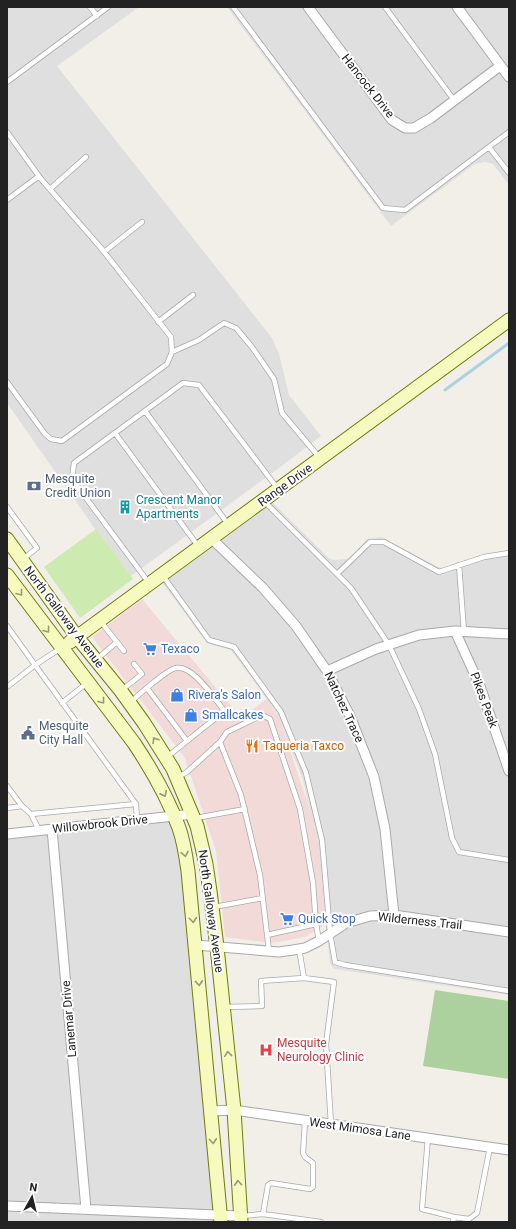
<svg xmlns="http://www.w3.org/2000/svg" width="516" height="1229" font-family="Roboto,sans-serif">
<rect width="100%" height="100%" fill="#f2efe9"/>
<path fill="#e0dfdf" d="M 7,7 L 139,7 L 57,66 L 272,338 L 279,354 L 289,395 L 321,436 L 275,471 L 131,576 L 98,533 L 7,403 Z
M 227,7 L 509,7 L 509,185 L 493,164 L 485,162 L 475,164 L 391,226 Z
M 271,501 L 329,558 L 334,560 L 348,559 L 353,555 L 367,539 L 382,537 L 438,567 L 444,568 L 481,555 L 509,551 L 509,995 L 335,969 L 332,967 L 330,963 L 318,854 L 314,829 L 303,780 L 279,718 L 274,709 L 231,650 L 212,645 L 207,643 L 161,581 Z
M 174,817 L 179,829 L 221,1222 L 7,1222 L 7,834 Z"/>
<path fill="#f2dad9" d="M 142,599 L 241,718 L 267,699 L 280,720 L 317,832 L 326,924 L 305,937 L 273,943 L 225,937 L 216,851 L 185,758 L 92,637 Z"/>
<path fill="#cdebb0" d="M 96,529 L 133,579 L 80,618 L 44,567 Z"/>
<path fill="#add19e" d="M 435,990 L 509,1001 L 509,1079 L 423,1066 Z"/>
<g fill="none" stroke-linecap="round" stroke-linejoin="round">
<path stroke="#aad3df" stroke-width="3" d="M 445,390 L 509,343"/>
<g stroke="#a9a9a9" stroke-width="6">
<path id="lane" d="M 90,7 L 97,16
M 233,7 L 383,208 L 405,210 L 509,132
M 385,7 L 454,100
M 7,82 L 108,7
M 7,132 L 41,179 L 101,248 L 171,337 L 172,352 L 167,364 L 62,441 L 51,439 L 45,434 L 7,382
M 489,147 L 509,173
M 50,189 L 86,157
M 7,200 L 39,176
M 104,252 L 142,222
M 158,322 L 193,295
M 172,352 L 199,340 L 224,323 L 236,328 L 252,347 L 274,379 L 282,413 L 319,457
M 145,411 L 228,524
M 115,433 L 198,546
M 265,502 L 351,588 L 389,645 L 419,709 L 435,754 L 452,838 L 459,852 L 509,860
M 7,507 L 37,548 L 23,559
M 459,565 L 464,632
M 337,574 L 370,542 L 384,542 L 439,572 L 484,557 L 509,553
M 163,576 L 209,640 L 234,647 L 281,712 L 306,773 L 322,840 L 330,933 L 335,962 L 345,965 L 509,991
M 149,583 L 72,479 L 74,463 L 183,383 L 199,385 L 278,489
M 101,622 L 124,651
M 7,626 L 35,665 L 61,648
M 97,659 L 117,642
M 7,687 L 35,665 L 136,804 L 137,820
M 147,688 L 187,741
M 122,690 L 142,674 L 134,664
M 131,702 C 138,695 168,669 176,668 C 192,664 214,698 223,709 L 222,713 L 167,757
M 62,703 L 87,683
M 220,742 L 227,732 L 262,715 L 270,719 L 300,809 L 313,883 L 316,924 L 319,941
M 178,777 L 187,772 L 220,742 L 241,795 L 260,875 L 269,951
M 7,786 L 22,806
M 7,808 L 22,806 L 31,814 L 39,830
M 31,814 L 136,804
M 196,818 L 245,809
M 214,907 L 263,898
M 267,935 L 316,924
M 299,949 L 304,978 L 334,982 L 326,1044 L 331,1124
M 225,1007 L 262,1006 L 261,981 L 304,978
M 428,1138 L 422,1209 L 454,1217 L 453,1222
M 263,1214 L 268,1185 L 271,1183 L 310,1189 L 313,1187 L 313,1163 L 305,1157 L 303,1153 L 305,1121
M 242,1216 L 263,1214 L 321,1222
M 454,1217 L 469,1219 L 477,1213 L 490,1147"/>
</g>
<g stroke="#a9a9a9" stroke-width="11">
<path id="street" d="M 308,7 L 392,120 L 405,128 L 414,128 L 431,118 L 500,66
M 457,7 L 509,77
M 212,539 L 263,588 L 296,626 L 327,671 L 350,716 L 374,777 L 385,829 L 394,915
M 455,631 L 480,686 L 509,771
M 327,671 L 376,649 L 419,635 L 455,631 L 509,634
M 52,829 L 86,1209
M 7,834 L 193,814
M 196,945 L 279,952 L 293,950 L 305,948 L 319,941 L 346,923 L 370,916 L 394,915 L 509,932
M 211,1111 L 234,1110 L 509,1150
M 7,1206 L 240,1216"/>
</g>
<g stroke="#707d05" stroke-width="15">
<path id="secondary" d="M 7,539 L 77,637 L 121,691 L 144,723 L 173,769 L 197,826 L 206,864 L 210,891 L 217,947 L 234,1110 L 241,1222
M 7,575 L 134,743 C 152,770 168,798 179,828 C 184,842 186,857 188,871 L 221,1222
M 70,642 L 509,320"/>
</g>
<use href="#lane" stroke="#fff" stroke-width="4.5"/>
<use href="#street" stroke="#fff" stroke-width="9"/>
<use href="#secondary" stroke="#f7fabf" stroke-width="13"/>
</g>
<defs><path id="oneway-chevron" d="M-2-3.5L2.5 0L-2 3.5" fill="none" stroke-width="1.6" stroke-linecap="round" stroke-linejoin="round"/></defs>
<g stroke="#979978">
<use href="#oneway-chevron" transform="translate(20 593) rotate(53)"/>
<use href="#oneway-chevron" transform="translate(47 630) rotate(53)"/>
<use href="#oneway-chevron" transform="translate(102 701) rotate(52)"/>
<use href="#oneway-chevron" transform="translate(155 740) rotate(-122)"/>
<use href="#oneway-chevron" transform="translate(164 794) rotate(64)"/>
<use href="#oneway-chevron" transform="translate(185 854) rotate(79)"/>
<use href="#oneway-chevron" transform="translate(193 920) rotate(85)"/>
<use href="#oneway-chevron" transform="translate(199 983) rotate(85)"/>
<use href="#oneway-chevron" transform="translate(228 1054) rotate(-96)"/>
<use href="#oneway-chevron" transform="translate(213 1141) rotate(85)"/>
<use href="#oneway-chevron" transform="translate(238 1183) rotate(-94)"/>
</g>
<defs>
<g id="bank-bare" transform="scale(1.08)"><path d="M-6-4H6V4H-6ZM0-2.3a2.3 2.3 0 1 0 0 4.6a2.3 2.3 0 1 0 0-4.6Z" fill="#5c6f8a" stroke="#fff" stroke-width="2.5" paint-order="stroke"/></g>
<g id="building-bare" transform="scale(1.08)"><path d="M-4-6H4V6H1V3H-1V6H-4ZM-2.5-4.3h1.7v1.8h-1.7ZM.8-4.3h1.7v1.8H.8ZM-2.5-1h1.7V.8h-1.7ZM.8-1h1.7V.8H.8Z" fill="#0f9aa8" stroke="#fff" stroke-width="2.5" paint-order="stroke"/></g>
<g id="supermarket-bare" transform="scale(1.08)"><path d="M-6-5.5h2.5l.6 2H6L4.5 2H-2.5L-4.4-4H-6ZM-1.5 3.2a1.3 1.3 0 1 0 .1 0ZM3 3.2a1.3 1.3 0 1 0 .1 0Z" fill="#3f7fe0" stroke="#fff" stroke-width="2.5" paint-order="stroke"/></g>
<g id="shop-bare" transform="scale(1.08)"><path d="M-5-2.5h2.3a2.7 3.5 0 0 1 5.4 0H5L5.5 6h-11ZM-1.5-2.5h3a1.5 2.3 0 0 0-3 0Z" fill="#3f7fe0" stroke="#fff" stroke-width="2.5" paint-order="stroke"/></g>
<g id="civic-bare" transform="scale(1.08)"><path d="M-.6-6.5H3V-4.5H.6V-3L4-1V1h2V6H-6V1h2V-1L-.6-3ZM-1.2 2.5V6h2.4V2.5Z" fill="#5c6f8a" stroke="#fff" stroke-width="2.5" paint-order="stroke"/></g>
<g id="restaurant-bare" transform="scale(1.08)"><path d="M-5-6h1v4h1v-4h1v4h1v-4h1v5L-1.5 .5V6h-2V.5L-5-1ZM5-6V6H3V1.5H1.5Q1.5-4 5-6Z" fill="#e8710a" stroke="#fff" stroke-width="2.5" paint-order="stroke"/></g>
<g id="hospital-bare" transform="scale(1.08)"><path d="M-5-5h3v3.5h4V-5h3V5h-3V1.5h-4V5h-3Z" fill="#e0444e" stroke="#fff" stroke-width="2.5" paint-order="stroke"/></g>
</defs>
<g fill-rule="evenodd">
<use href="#bank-bare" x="34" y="486"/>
<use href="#building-bare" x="125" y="507"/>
<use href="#supermarket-bare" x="150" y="649"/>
<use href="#shop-bare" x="177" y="695"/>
<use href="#shop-bare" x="191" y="715"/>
<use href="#civic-bare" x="28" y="733"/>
<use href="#restaurant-bare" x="252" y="746"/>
<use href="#supermarket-bare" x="287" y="919"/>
<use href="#hospital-bare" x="266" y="1050"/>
</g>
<g text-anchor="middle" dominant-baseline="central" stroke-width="4" stroke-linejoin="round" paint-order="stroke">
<g font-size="12" fill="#222" stroke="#fff">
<text transform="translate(368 86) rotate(52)">Hancock Drive</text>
<text transform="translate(285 485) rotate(-36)">Range Drive</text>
<text transform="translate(64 617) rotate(53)">North Galloway Avenue</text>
<text transform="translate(484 700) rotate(70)">Pikes Peak</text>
<text transform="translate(344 707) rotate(65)">Natchez Trace</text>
<text transform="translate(100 824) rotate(-6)">Willowbrook Drive</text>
<text transform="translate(211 911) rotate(82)">North Galloway Avenue</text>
<text transform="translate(420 921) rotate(6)">Wilderness Trail</text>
<text transform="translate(69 1019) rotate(-95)">Lanemar Drive</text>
<text transform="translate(360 1129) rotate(8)">West Mimosa Lane</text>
</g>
<g font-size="12" fill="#4e5e75" stroke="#fff" text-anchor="start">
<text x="45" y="479">Mesquite<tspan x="45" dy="14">Credit Union</tspan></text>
<text x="39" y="726">Mesquite<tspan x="39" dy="14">City Hall</tspan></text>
</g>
<g font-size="12" fill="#0d838f" stroke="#fff" text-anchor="start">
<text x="136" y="500">Crescent Manor<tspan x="136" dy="14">Apartments</tspan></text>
</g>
<g font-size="12" fill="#366cbe" stroke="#fff" text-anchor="start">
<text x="161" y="649">Texaco</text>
<text x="188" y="695">Rivera's Salon</text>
<text x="202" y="715">Smallcakes</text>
<text x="298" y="919">Quick Stop</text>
</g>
<g font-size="12" fill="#c56008" stroke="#fff" text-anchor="start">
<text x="263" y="746">Taqueria Taxco</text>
</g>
<g font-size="12" fill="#be3a42" stroke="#fff" text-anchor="start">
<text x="277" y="1043">Mesquite<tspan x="277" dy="14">Neurology Clinic</tspan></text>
</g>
</g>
<rect width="516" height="1229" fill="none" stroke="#222222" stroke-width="16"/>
<g transform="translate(32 1197) rotate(8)" stroke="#ffffff" stroke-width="3" paint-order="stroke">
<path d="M0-3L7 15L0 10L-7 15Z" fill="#222222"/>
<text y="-6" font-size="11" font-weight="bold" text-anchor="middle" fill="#222222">N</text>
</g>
</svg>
